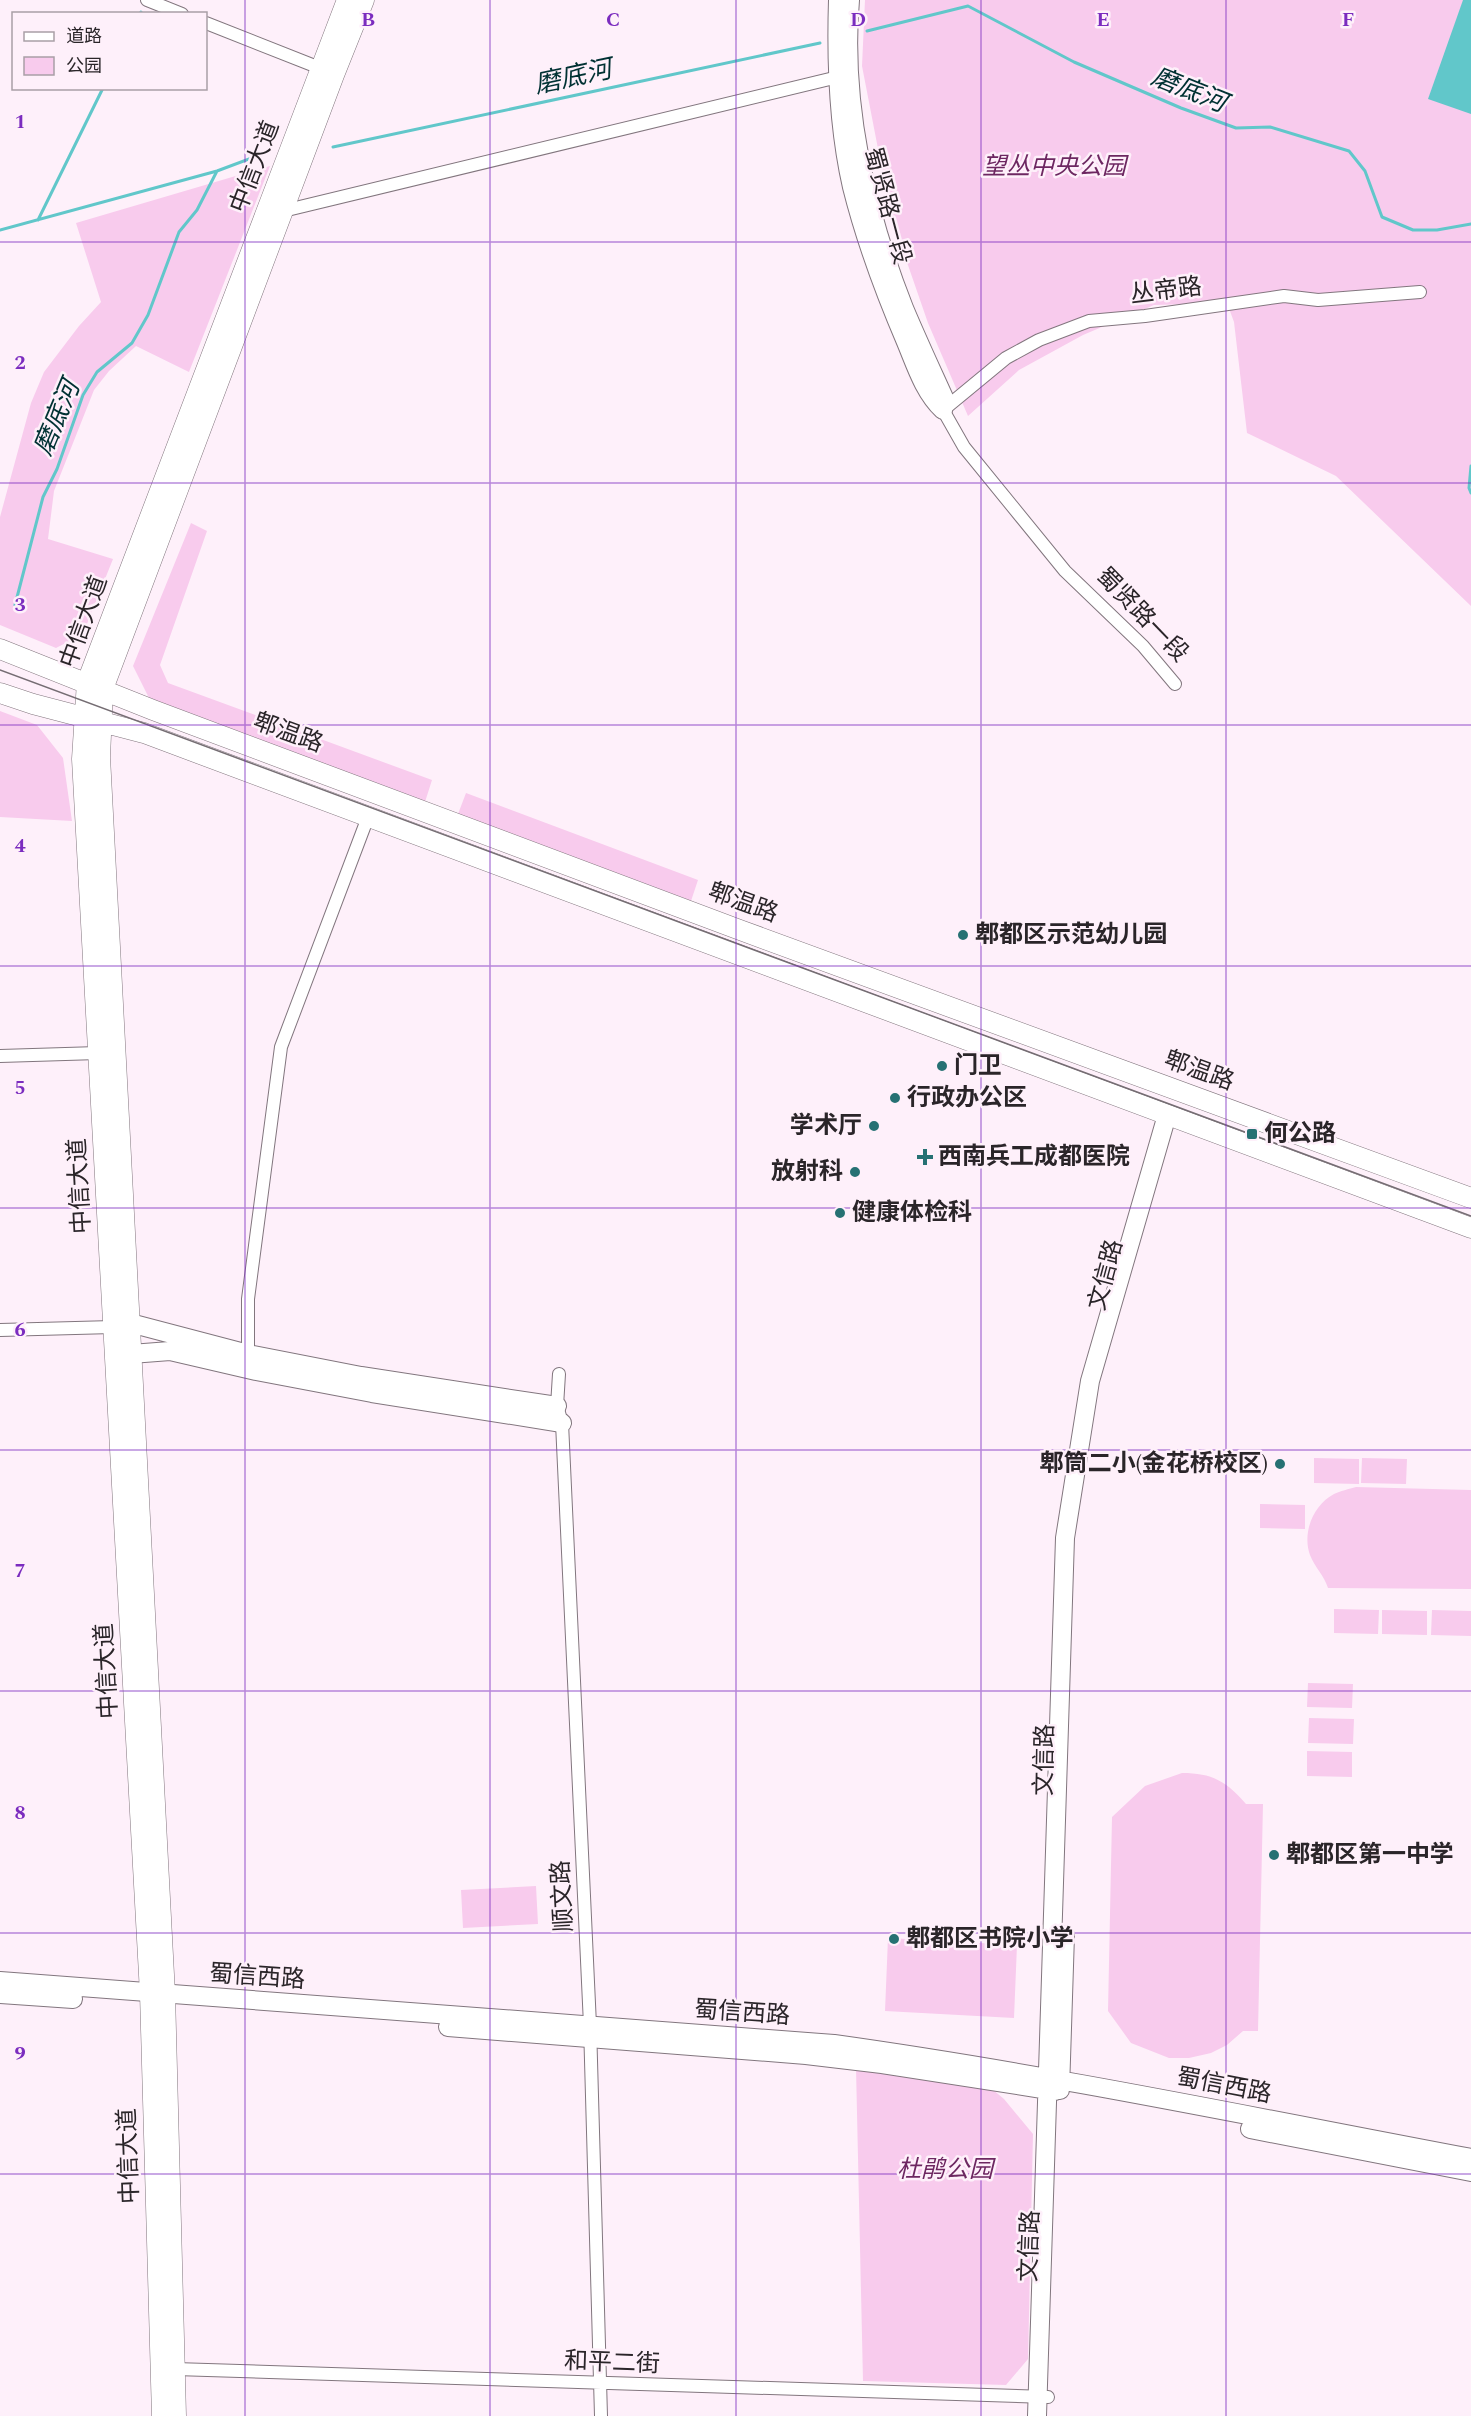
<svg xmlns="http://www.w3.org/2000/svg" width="1471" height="2416" font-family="Spectral,'Noto Sans SC',serif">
<rect width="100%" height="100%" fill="#fef0fa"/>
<path fill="#f8cbed" d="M 865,0 L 1471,0 L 1471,606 L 1336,476 L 1247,433 L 1234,322 L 1227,303 L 1154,305 L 1083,335 L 1019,370 L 968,416 L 928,323 L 891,216 L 862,66 Z
M 270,166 L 189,372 L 136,346 L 109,371 L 94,390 L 54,491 L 48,539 L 113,559 L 83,634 L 56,648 L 0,625 L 0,517 L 31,403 L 44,372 L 79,326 L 101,302 L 76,223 Z
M 191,523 L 207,531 L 160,665 L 168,683 L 432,780 L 425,802 L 151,702 L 133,666 Z
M 0,711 L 37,725 L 63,758 L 72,821 L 0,817 Z
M 466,793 L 698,880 L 691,901 L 458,814 Z
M 1314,1458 L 1359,1459 L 1359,1484 L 1314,1483 Z
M 1362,1458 L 1407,1459 L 1406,1484 L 1361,1483 Z
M 1356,1487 L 1471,1490 L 1471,1589 L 1328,1588 C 1324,1575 1315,1568 1310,1555 C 1302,1533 1313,1505 1334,1494 C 1340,1491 1349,1489 1356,1487 Z
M 1260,1504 L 1305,1505 L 1305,1529 L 1260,1528 Z
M 1334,1609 L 1379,1610 L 1378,1634 L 1334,1633 Z
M 1382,1610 L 1427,1611 L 1427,1635 L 1382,1634 Z
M 1432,1610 L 1471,1611 L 1471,1636 L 1431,1635 Z
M 1308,1683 L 1353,1684 L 1352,1708 L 1307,1707 Z
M 1309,1718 L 1354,1719 L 1353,1744 L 1308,1743 Z
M 1307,1751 L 1352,1752 L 1352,1777 L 1307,1776 Z
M 1182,1773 C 1212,1773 1226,1781 1246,1804 L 1263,1804 L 1258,2031 L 1243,2031 L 1227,2045 L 1211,2053 L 1189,2058 L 1169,2058 L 1131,2043 L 1108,2011 L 1112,1817 L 1145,1786 Z
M 536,1886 L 538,1924 L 463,1928 L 461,1890 Z
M 888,1938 L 1017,1945 L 1014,2018 L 885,2011 Z
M 856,2068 L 992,2089 L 1004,2099 L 1033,2134 L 1028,2359 L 1006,2385 L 863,2381 Z"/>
<path fill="#61c7ca" d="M 1463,0 L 1471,0 L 1471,114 L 1428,99 Z"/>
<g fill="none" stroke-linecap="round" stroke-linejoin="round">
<path stroke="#61c7ca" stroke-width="3" d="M 140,14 L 141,12
M 867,31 L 968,6 L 1074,62 L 1181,108 L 1236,128 L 1270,127 L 1349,151 L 1365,171 L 1382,217 L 1413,230 L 1437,230 L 1471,224
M 333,147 L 820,43
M 38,220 L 103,88
M 0,230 L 217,171 L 257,156
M 1471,466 L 1469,488 L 1471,493
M 15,605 L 43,497 L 57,469 L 83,395 L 97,372 L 132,343 L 148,315 L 179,232 L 197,210 L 217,171"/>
<g stroke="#82767e" stroke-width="14">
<path id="street" d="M 147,0 L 182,14
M 206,23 L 320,68
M 283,211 L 838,77
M 1175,684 L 1143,646 L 1065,571 L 964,447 L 943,410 L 1006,358 L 1039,340 L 1089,321 L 1145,316 L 1284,296 L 1318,300 L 1420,292
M 0,1056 L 98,1053
M 0,1330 L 113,1327
M 248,1354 L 248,1299 L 281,1047 L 368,817
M 559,1374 L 557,1406 L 562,1423 L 590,2025 L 601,2416
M 175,2369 L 1048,2397"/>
</g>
<g stroke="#82767e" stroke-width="20">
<path id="secondary" d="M 838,0 C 836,62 838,126 852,187 C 865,239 885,293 906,342 C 916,366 924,392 943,410 L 945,400 C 931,369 917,339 904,308 C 866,212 841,103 850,0
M 130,1323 L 248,1354 L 361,1376 L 557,1406
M 131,1354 L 170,1351 L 256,1371 L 372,1393 L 562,1423
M 0,1981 L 834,2044 C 1048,2074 1259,2118 1471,2158
M 0,1994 L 73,1999
M 448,2027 L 806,2055 L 882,2064 L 1055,2091
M 1060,2090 L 1065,1935
M 1250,2129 L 1471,2172
M 1037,2416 L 1065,1538 L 1090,1381 L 1167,1115"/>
</g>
<g stroke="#82767e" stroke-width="21">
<path id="primary" d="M 0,649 L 153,710 L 740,930 L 1471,1198
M 0,693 L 33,704 L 144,733 L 1471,1228
M 162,2416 L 150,1993 L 82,759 L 87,682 L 347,0
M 176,2416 L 165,1994 L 100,757 L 103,689 L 334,75 L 364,0"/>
</g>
<use href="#street" stroke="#fff" stroke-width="12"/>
<use href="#secondary" stroke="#fff" stroke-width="18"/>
<use href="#primary" stroke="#fff" stroke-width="20"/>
<path stroke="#756d73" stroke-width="1.5" d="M 0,670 L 1471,1216"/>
</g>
<path fill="none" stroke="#7b2cbf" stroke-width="1.5" stroke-opacity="0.55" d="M 245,0 L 245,2416M 490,0 L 490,2416M 736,0 L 736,2416M 981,0 L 981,2416M 1226,0 L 1226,2416M 0,242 L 1471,242M 0,483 L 1471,483M 0,725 L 1471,725M 0,966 L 1471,966M 0,1208 L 1471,1208M 0,1450 L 1471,1450M 0,1691 L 1471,1691M 0,1933 L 1471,1933M 0,2174 L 1471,2174"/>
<g fill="#267173" stroke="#fef0fa" stroke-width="2">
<circle cx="963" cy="935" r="6"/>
<circle cx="942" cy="1066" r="6"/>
<circle cx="895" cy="1098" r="6"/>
<circle cx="874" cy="1126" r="6"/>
<rect x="1246" y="1128" width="12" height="12" rx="3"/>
<path d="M922 1148h6v6h6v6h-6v6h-6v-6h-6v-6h6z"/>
<circle cx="855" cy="1172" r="6"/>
<circle cx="840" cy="1213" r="6"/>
<circle cx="1280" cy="1464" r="6"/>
<circle cx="1274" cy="1855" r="6"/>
<circle cx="894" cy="1939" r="6"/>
</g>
<g text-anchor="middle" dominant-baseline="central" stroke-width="5" stroke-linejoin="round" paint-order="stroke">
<g font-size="24" fill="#2a2529" stroke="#fef0fa">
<text transform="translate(255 167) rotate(-69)">中信大道</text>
<text transform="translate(887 206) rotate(75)">蜀贤路一段</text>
<text transform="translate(1166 291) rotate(-7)">丛帝路</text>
<text transform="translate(1142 615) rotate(46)">蜀贤路一段</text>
<text transform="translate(84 622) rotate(-70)">中信大道</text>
<text transform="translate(288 733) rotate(20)">郫温路</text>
<text transform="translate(743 903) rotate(20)">郫温路</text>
<text transform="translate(1199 1071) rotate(20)">郫温路</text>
<text transform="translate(80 1186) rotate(-93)">中信大道</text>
<text transform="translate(1106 1275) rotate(-75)">文信路</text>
<text transform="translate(107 1671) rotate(-93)">中信大道</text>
<text transform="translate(1045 1760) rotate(-89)">文信路</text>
<text transform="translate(563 1896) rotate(-93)">顺文路</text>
<text transform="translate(257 1977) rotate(4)">蜀信西路</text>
<text transform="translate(742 2013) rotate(4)">蜀信西路</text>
<text transform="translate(1224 2086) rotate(11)">蜀信西路</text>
<text transform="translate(129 2156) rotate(-92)">中信大道</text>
<text transform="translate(1030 2246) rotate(-88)">文信路</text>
<text transform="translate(612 2363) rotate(2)">和平二街</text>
</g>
<g font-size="24" font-style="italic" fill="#6d2761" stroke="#fef0fa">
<text x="1054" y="167">望丛中央公园</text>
<text x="945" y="2170">杜鹃公园</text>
</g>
<g font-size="24" font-weight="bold" fill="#2a2529" stroke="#fef0fa" text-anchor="start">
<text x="975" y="935">郫都区示范幼儿园</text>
<text x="954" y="1066">门卫</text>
<text x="907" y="1098">行政办公区</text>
<text x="862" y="1126" text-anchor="end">学术厅</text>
<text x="1264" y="1134">何公路</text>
<text x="938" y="1157">西南兵工成都医院</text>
<text x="843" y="1172" text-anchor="end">放射科</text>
<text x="852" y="1213">健康体检科</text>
<text x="1268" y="1464" text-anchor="end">郫筒二小(金花桥校区)</text>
<text x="1286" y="1855">郫都区第一中学</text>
<text x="906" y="1939">郫都区书院小学</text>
</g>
<g font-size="26" font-style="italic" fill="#003133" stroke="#fef0fa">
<text transform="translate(573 77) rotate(-12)">磨底河</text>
<text transform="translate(1189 90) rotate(22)">磨底河</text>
<text transform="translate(57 418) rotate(-67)">磨底河</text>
</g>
</g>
<g font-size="20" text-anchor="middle" font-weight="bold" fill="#7b2cbf" stroke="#fef0fa" stroke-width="5" stroke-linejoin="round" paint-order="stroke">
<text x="368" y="26">B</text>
<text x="613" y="26">C</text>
<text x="858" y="26">D</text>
<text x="1103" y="26">E</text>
<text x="1348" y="26">F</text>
<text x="20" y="128">1</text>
<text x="20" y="369">2</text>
<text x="20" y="611">3</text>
<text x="20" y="852">4</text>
<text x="20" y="1094">5</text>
<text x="20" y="1336">6</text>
<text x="20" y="1577">7</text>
<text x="20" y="1819">8</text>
<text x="20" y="2060">9</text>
</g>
<rect x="12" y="12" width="195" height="78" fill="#fef0fa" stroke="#a99fa6" stroke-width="1.5"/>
<rect x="24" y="32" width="30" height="9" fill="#ffffff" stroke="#a99fa6" stroke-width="1.5"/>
<text x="66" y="42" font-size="18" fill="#2a2529">道路</text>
<rect x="24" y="57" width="30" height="18" fill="#f8cbed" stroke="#a99fa6" stroke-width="1.5"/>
<text x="66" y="72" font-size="18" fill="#2a2529">公园</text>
</svg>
